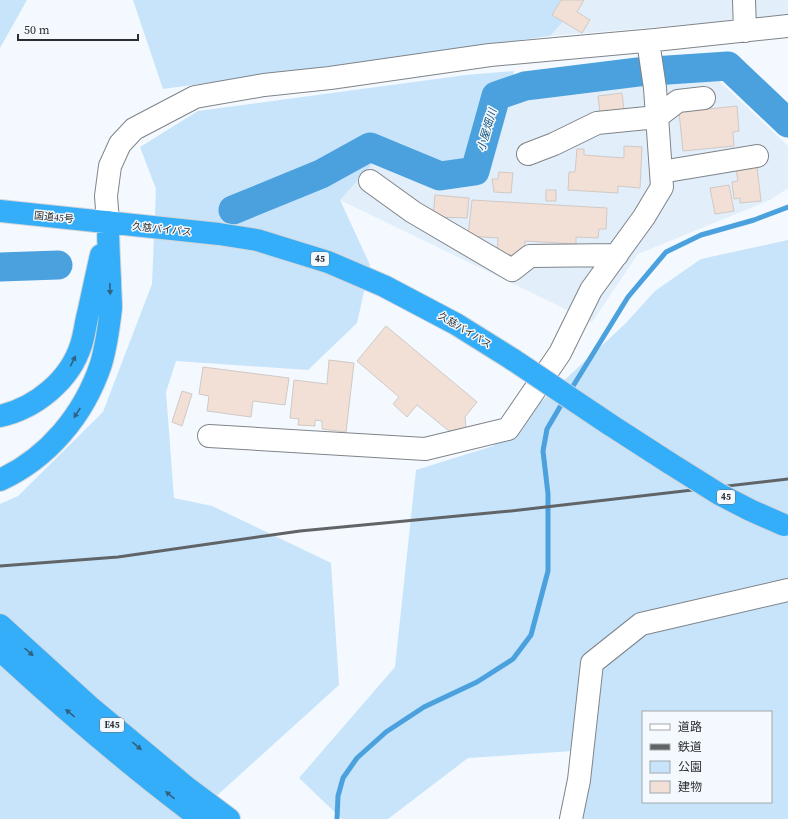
<svg xmlns="http://www.w3.org/2000/svg" width="788" height="819" font-family="'Source Serif 4','Noto Sans JP',serif">
<rect width="100%" height="100%" fill="#f3f9fe"/>
<path fill="#e2eef9" d="M 582,0 L 788,0 L 788,16 L 550,36 Z
M 696,77 L 717,79 L 788,146 L 788,188 L 770,200 L 638,254 L 592,322 L 340,200 L 375,161 L 480,181 L 507,102 Z"/>
<path fill="#c7e4fb" fill-rule="evenodd" d="M 0,0 L 27,0 L 0,48 Z
M 133,0 L 582,0 L 550,36 L 163,89 Z
M 514,71 L 507,102 L 480,181 L 375,161 L 340,200 L 370,265 L 357,323 L 308,370 L 176,361 L 166,392 L 174,498 L 212,506 L 331,563 L 339,685 L 191,819 L 0,819 L 0,504 L 18,496 L 103,412 L 152,284 L 156,189 L 140,147 L 198,111 L 466,75 Z
M 788,240 L 788,819 L 575,819 L 573,751 L 468,758 L 388,819 L 342,819 L 299,778 L 395,667 L 416,470 L 493,446 L 625,324 L 655,291 L 701,259 ZM 643,712 L 771,712 L 771,802 L 643,802 Z"/>
<g fill="none" stroke-linecap="round" stroke-linejoin="round">
<path stroke="#4ba1dd" stroke-width="5" d="M 570,391 L 628,297 L 666,252 L 701,235 L 754,220 L 788,207
M 337,819 L 338,796 L 343,778 L 357,758 L 386,732 L 424,707 L 477,682 L 513,659 L 531,635 L 548,571 L 548,494 L 543,451 L 547,429 L 564,400"/>
<path stroke="#4ba1dd" stroke-width="29" d="M 233,210 L 321,174 L 370,147 L 440,176 L 475,171 L 496,96 L 525,86 L 638,72 L 728,66 L 788,123
M 0,267 L 58,265"/>
</g>
<path fill="#f2e0d6" stroke="#d0c9c5" d="M 561,0 L 584,0 L 577,12 L 590,20 L 582,33 L 552,15 Z
M 622,93 L 624,111 L 600,113 L 598,96 Z
M 737,106 L 739,131 L 733,132 L 734,146 L 683,151 L 679,112 Z
M 624,146 L 642,147 L 640,188 L 618,186 L 618,193 L 568,190 L 569,172 L 575,172 L 577,149 L 584,149 L 584,155 L 624,158 Z
M 757,167 L 761,201 L 740,203 L 740,198 L 734,199 L 732,182 L 738,181 L 736,169 Z
M 499,172 L 513,173 L 511,193 L 494,192 L 492,179 L 498,179 Z
M 729,185 L 734,211 L 715,214 L 710,188 Z
M 546,190 L 556,190 L 556,201 L 546,201 Z
M 435,195 L 469,198 L 467,218 L 433,217 Z
M 472,200 L 607,208 L 606,229 L 599,229 L 598,238 L 576,237 L 576,244 L 525,241 L 524,256 L 497,254 L 498,238 L 468,236 Z
M 386,326 L 477,402 L 465,417 L 466,429 L 449,431 L 417,405 L 407,417 L 393,404 L 399,397 L 357,361 Z
M 329,360 L 354,363 L 346,432 L 322,429 L 322,421 L 315,420 L 315,426 L 298,425 L 299,419 L 290,418 L 294,380 L 327,384 Z
M 203,367 L 289,378 L 285,405 L 253,401 L 251,417 L 207,411 L 209,396 L 199,394 Z
M 182,391 L 192,394 L 182,426 L 172,422 Z"/>
<g fill="none" stroke-linecap="round" stroke-linejoin="round">
<g stroke="#7f8489" stroke-width="24">
<path id="minor" d="M 744,0 L 745,31
M 528,154 L 554,144 L 597,123 L 657,117 L 678,101 L 704,98
M 661,172 L 757,156
M 370,181 L 413,212 L 512,270 L 530,256 L 617,255
M 108,222 L 106,196 L 110,166 L 120,144 L 134,129 L 195,97 L 264,85 L 330,78 L 490,55 L 655,40 L 788,26
M 209,436 L 425,449 L 508,429 L 560,353 L 591,290 L 644,217 L 662,187 L 655,88 L 648,41
M 571,819 L 579,780 L 592,663 L 641,624 L 788,590"/>
</g>
<g stroke="#d5d5d6" stroke-width="24">
<path id="highway" d="M 0,211 L 219,234 L 257,240 L 328,262 L 384,286 L 456,324 L 512,359
M 0,416 C 36,408 70,380 81,345 C 84,336 85,327 87,318 C 92,297 96,276 101,255
M 609,424 L 671,464
M 0,480 C 48,458 84,415 101,364 C 106,347 109,326 111,308 C 111,299 110,289 110,280 C 109,261 108,242 108,222
M 0,625 L 89,706 L 185,786 L 229,819
M 0,650 C 64,709 131,767 201,819"/>
</g>
<use href="#minor" stroke="#fff" stroke-width="22"/>
<use href="#highway" stroke="#35aefa" stroke-width="22"/>
<path stroke="#616467" stroke-width="3" d="M 0,566 L 118,557 L 300,531 L 511,511 L 788,479"/>
<g stroke="#d5d5d6" stroke-width="24" stroke-linecap="butt">
<path id="highway-bridge" d="M 512,359 L 609,424
M 671,464 L 719,494 L 750,510 L 784,525"/>
</g>
<use href="#highway-bridge" stroke="#35aefa" stroke-width="22"/>
</g>
<defs><path id="oneway-solid" d="M-6-.8H1V-3.2L6.5 0L1 3.2V.8H-6Z"/></defs>
<g fill="#306181">
<use href="#oneway-solid" transform="translate(110 289) rotate(88)"/>
<use href="#oneway-solid" transform="translate(73 361) rotate(-63)"/>
<use href="#oneway-solid" transform="translate(77 413) rotate(123)"/>
<use href="#oneway-solid" transform="translate(29 652) rotate(42)"/>
<use href="#oneway-solid" transform="translate(70 713) rotate(-141)"/>
<use href="#oneway-solid" transform="translate(137 746) rotate(40)"/>
<use href="#oneway-solid" transform="translate(170 795) rotate(-141)"/>
</g>
<g text-anchor="middle" dominant-baseline="central" stroke-width="3" stroke-linejoin="round" paint-order="stroke">
<g fill="#f3f9fe" stroke="#686b6e" stroke-width="1">
<rect x="311" y="252" width="18" height="14" rx="3"/>
<rect x="717" y="490" width="18" height="14" rx="3"/>
<rect x="100" y="718" width="24" height="14" rx="3"/>
</g>
<g font-size="9" font-weight="bold" fill="#2c2e30">
<text x="320" y="259">45</text>
<text x="726" y="497">45</text>
<text x="112" y="725">E45</text>
</g>
<g font-size="10" fill="#2c2e30" stroke="#f3f9fe">
<text transform="translate(54 217) rotate(6)">国道45号</text>
<text transform="translate(162 229) rotate(6)">久慈バイパス</text>
<text transform="translate(465 330) rotate(31)">久慈バイパス</text>
</g>
<g font-size="11" font-style="italic" fill="#14547c" stroke="#f3f9fe">
<text transform="translate(487 130) rotate(-74)">小屋畑川</text>
</g>
</g>
<rect x="642" y="711" width="130" height="92" fill="#f3f9fe" stroke="#a3a8ac"/>
<rect x="650" y="724" width="20" height="6" fill="#ffffff" stroke="#a3a8ac"/>
<text x="678" y="731" font-size="12" fill="#2c2e30">道路</text>
<rect x="650" y="744" width="20" height="6" fill="#616467" stroke="#a3a8ac"/>
<text x="678" y="751" font-size="12" fill="#2c2e30">鉄道</text>
<rect x="650" y="761" width="20" height="12" fill="#c7e4fb" stroke="#a3a8ac"/>
<text x="678" y="771" font-size="12" fill="#2c2e30">公園</text>
<rect x="650" y="781" width="20" height="12" fill="#f2e0d6" stroke="#a3a8ac"/>
<text x="678" y="791" font-size="12" fill="#2c2e30">建物</text>
<path d="M18 34v6h120v-6" fill="none" stroke="#2c2e30" stroke-width="2"/>
<text x="24" y="34" font-size="12" fill="#2c2e30" stroke="#f3f9fe" stroke-width="3" paint-order="stroke">50 m</text>
</svg>
